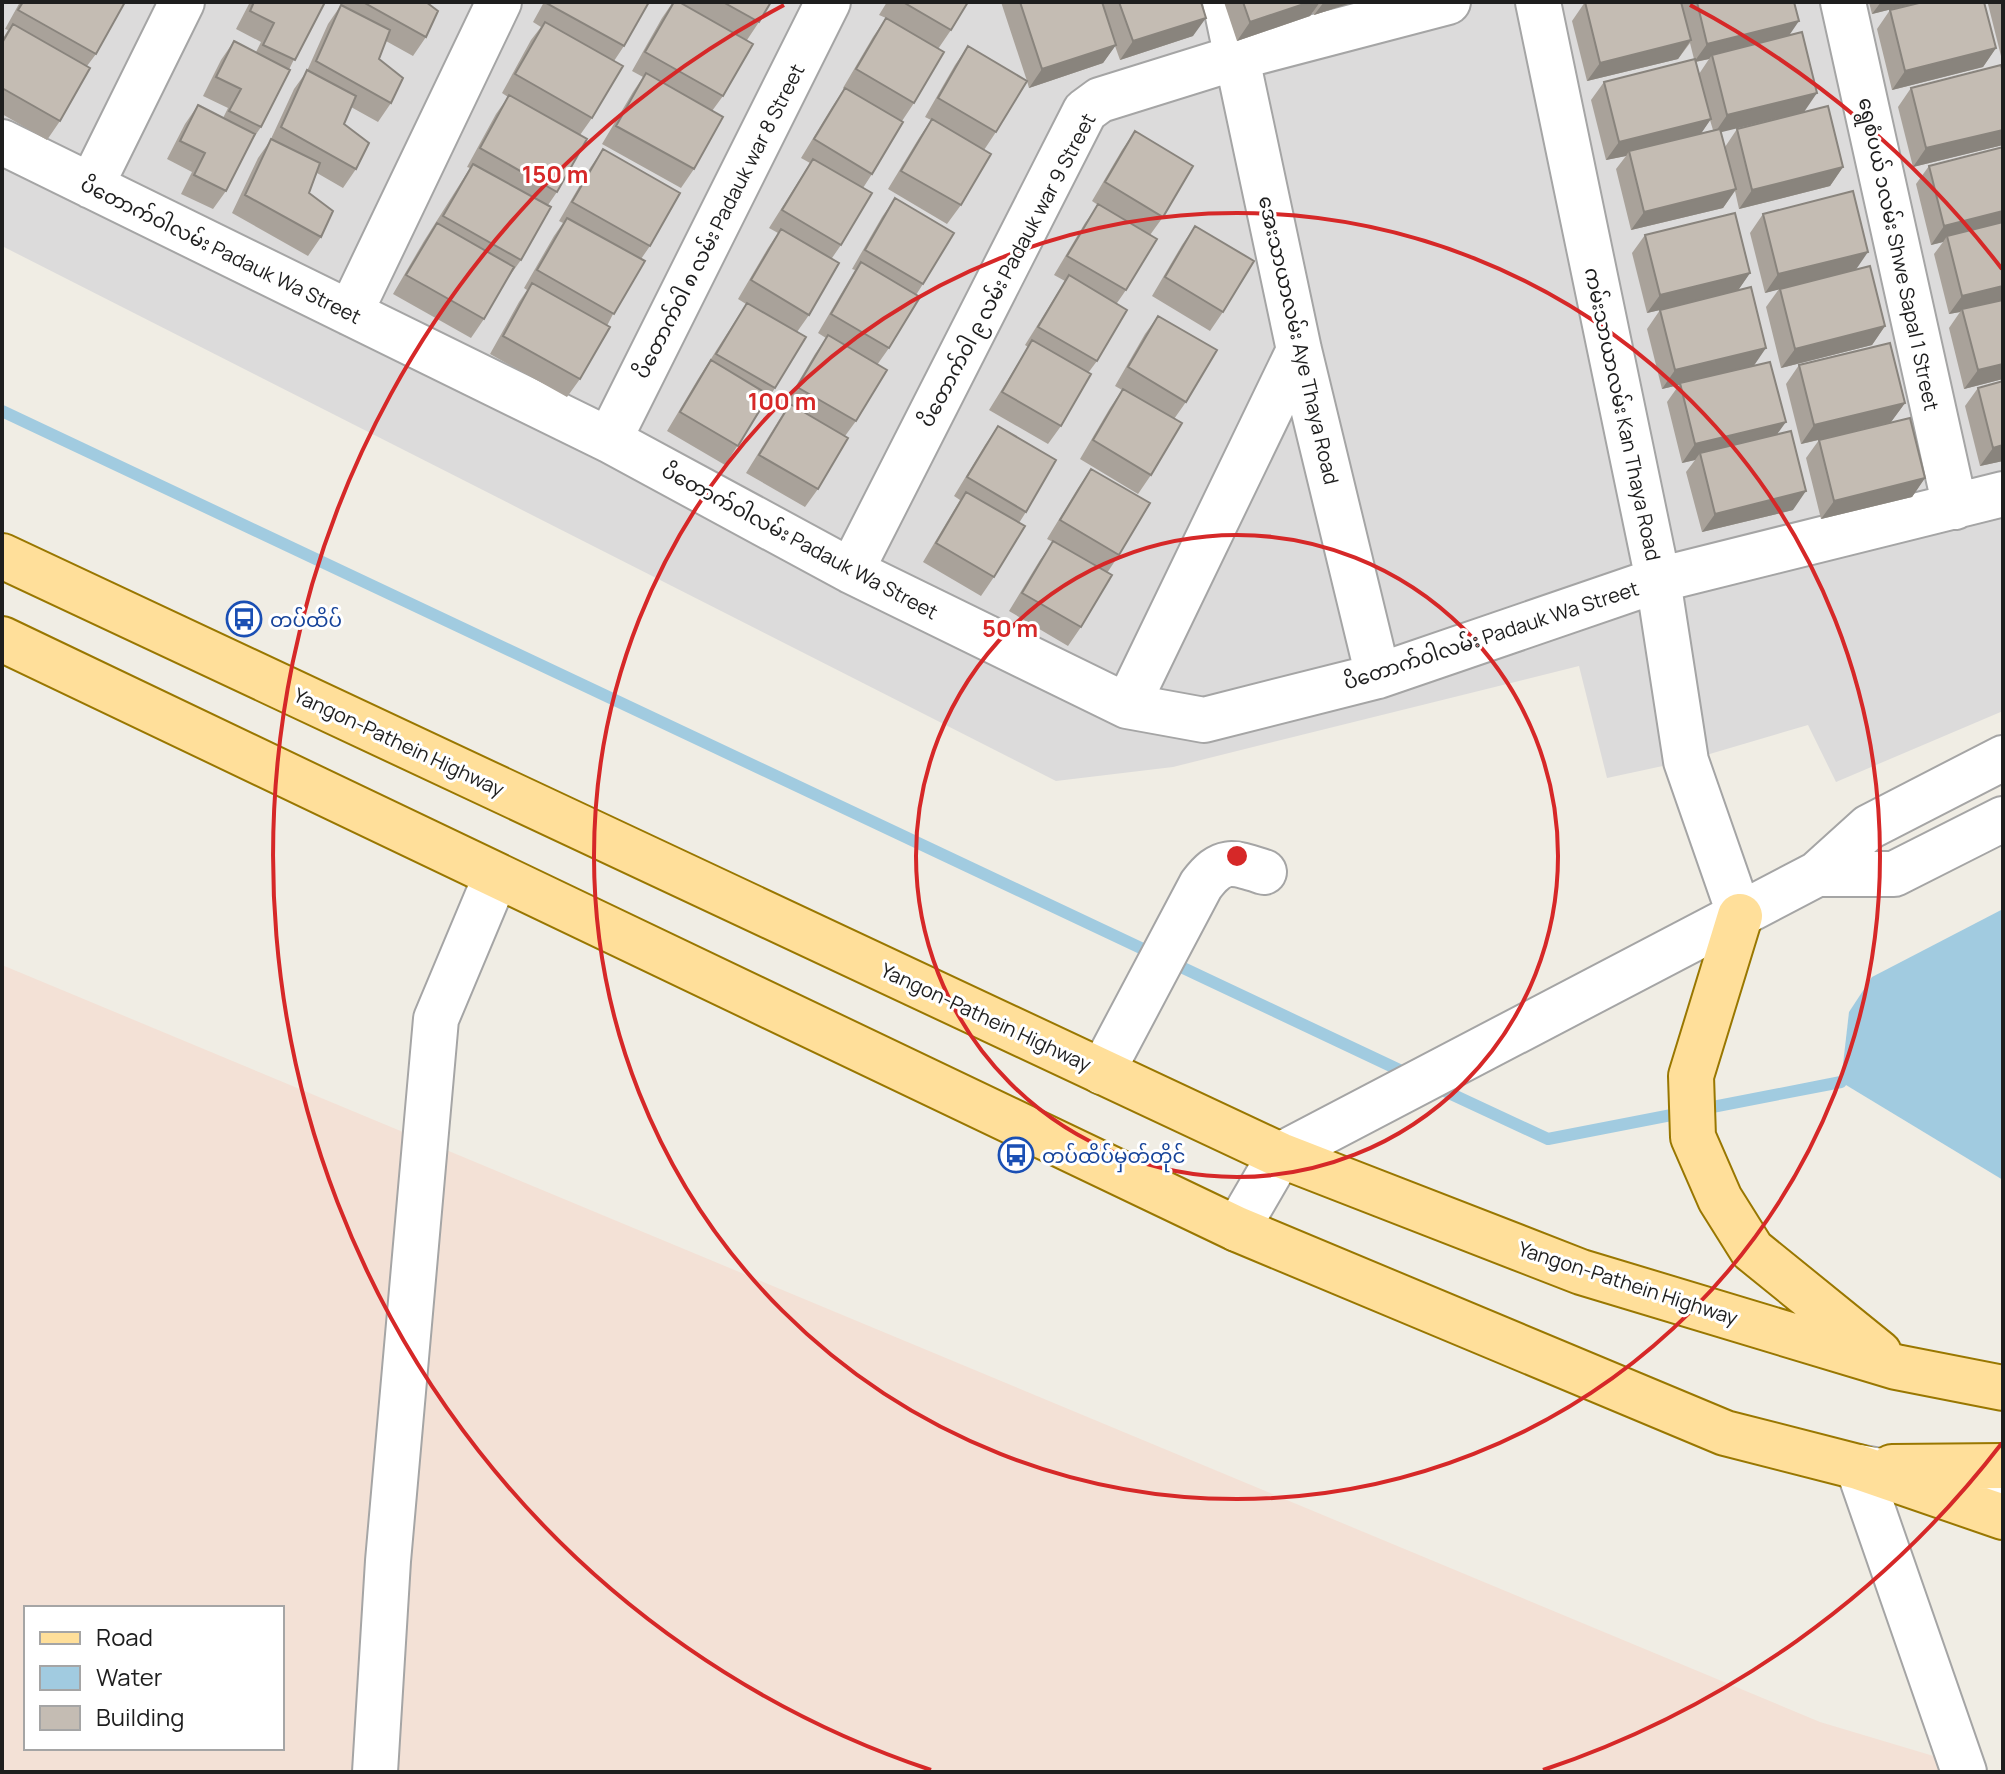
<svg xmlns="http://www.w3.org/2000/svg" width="2005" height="1774" font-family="Manrope,'Noto Sans Myanmar',sans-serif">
<rect width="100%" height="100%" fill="#f0ede4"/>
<path fill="#dcdbdb" d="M 2,2 L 2003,2 L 2003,711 L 1836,782 L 1808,725 L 1686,761 L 1607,778 L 1579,666 L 1173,767 L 1056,781 L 2,246 Z"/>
<path fill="#f3e1d6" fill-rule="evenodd" d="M 2,965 L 1820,1722 L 1987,1772 L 2,1772 ZM 26,1608 L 282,1608 L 282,1748 L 26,1748 Z"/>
<path fill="#a1cbe0" d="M 2003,909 L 2003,1180 L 1841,1082 L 1849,1012 L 1872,977 Z"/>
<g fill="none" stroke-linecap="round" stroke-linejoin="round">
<path stroke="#a1cbe0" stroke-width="12" d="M 2,411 L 1410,1075
M 1434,1086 L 1548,1139 L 1841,1082"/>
<g stroke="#a5a5a5" stroke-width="48">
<path id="minor" d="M 1225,2 L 1299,350 L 1378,676
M 1538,2 L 1658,580 L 1686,761 L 1740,916
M 1843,2 L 1955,507
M 2,142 L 609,440 L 851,571 L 1127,706 L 1204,720 L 1378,676 L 1658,580 L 2003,494
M 91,186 L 182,2
M 350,313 L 499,2
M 609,440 L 828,2
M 851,571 L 1085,111 L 1100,100 L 1238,57 L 1448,2
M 1127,706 L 1299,350
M 1817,874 L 1894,874 L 2003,819
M 1102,1072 L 1201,885 C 1222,857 1233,862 1264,872
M 1237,1229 L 1280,1155 L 1817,874 L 1869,827 L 2003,758
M 375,1772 L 388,1561 L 436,1019 L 496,876
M 1964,1772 L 1858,1467 L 2003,1493"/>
</g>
<g stroke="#970" stroke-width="48">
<path id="major" d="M 2,556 L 1280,1155 L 1581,1272 L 1896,1367 L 2003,1388
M 2,639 L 1237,1229 L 1725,1433 L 1858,1467 L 2003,1517
M 1740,916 L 1691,1076 L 1693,1137 L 1720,1199 L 1752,1250 L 1879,1353
M 1892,1467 L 2003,1466"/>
</g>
<use href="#minor" stroke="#fff" stroke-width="44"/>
<use href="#major" stroke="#ffdf9a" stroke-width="44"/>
</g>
<path fill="#a9a29a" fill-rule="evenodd" d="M 20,2 L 125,2 L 96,54 L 87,66 L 60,121 L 47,140 L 2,114 L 2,40 L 8,30 L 5,29 Z
M 250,2 L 322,2 L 261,127 L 248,146 L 226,191 L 213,209 L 181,194 L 192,172 L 167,159 L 185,124 L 198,105 L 223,118 L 228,108 L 203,96 L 221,60 L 234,41 L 256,52 L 261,42 L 236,29 Z
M 343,2 L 426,2 L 426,37 L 413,56 L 386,41 L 379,59 L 391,103 L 378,122 L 351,107 L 344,124 L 356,169 L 343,188 L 317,173 L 309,193 L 321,237 L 308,256 L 232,213 L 258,158 L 270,141 L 294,89 L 307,71 L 328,24 Z
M 544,2 L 649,2 L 624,46 L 614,61 L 592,118 L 580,135 L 557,192 L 548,205 L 521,260 L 508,278 L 484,319 L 471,338 L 393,294 L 424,241 L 470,168 L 467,167 L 496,114 L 508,97 L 502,93 L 531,40 L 541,27 L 533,22 Z
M 673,2 L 771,2 L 759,22 L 747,40 L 723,96 L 712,111 L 694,169 L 681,188 L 602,144 L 633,92 L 643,77 L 632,71 L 662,18 Z
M 887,2 L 968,2 L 951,30 L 938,49 L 914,103 L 902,121 L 872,174 L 863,188 L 841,245 L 832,258 L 809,315 L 797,332 L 775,388 L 725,465 L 667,431 L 698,379 L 746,304 L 738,299 L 768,248 L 778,233 L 769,228 L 810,163 L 801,158 L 832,107 L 844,89 L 843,88 L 873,37 L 886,18 L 879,15 Z
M 1001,2 L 1201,2 L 1193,36 L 1120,60 L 1115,46 L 1103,63 L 1029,88 L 1027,81 L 996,132 L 984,150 L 961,205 L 947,224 L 888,189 L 919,138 L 931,120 L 925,117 L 955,65 L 968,46 L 1027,81 Z
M 1224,2 L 1354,2 L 1314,15 L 1313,12 L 1310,16 L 1237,41 Z
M 1585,2 L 1794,2 L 1721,132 L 1725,147 L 1737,129 L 1843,167 L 1830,186 L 1739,209 L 1735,191 L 1723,208 L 1631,230 L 1616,169 L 1626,156 L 1606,160 L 1591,100 L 1604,82 L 1694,59 L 1690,43 L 1678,59 L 1587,81 L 1572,21 ZM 1709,59 L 1699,74 L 1696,62 ZM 1710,120 L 1713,130 L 1701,133 Z
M 1869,2 L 1920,2 L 1872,14 Z
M 1989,2 L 2003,2 L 2003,64 L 1988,4 Z
M 1890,10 L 1996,48 L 1983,67 L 1892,90 L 1877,29 Z
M 2003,72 L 2003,145 L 1913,167 L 1898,107 L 1911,88 Z
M 1135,131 L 1163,217 L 1150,235 L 1126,290 L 1117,303 L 1097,361 L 1088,373 L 1061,426 L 1048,444 L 989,410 L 1028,347 L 1025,345 L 1065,281 L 1054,275 L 1085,223 L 1098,205 L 1092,201 L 1122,150 Z
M 2003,147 L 2003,379 L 1964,389 L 1949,328 L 1960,312 L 1949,314 L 1934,254 L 1943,242 L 1931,245 L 1916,184 L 1929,166 Z
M 603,149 L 650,246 L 641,259 L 580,379 L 567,397 L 490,354 L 519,302 L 527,290 L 524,288 L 554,236 L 563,223 L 559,221 L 590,168 Z
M 895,198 L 923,284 L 916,295 L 889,348 L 877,365 L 856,421 L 845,436 L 818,489 L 805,507 L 746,473 L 787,407 L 784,406 L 815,354 L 826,338 L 818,333 L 855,270 L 852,269 L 882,217 Z
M 1763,214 L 1856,270 L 1885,326 L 1872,345 L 1781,368 L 1766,307 L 1779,289 L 1765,293 L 1750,233 Z
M 1195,226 L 1223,312 L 1210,331 L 1152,296 L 1182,245 Z
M 1645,235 L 1750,273 L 1738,290 L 1754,365 L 1778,434 L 1793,510 L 1702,532 L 1686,472 L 1695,460 L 1682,463 L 1667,402 L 1679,385 L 1662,389 L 1647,329 L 1660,310 L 1647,313 L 1632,253 Z
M 1158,316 L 1186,402 L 1174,419 L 1151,475 L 1138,494 L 1080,459 L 1110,408 L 1122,390 L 1115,386 L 1145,334 Z
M 1799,365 L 1905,403 L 1891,422 L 1925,478 L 1912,497 L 1821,519 L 1806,458 L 1819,440 L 1801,444 L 1786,384 Z
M 2003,381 L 2003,461 L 1980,466 L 1965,406 L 1978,388 Z
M 998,426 L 1026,512 L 1019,523 L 994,577 L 981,596 L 923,562 L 960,500 L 954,496 L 985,445 Z
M 1091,469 L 1119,555 L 1107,573 L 1081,627 L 1068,646 L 1009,611 L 1040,560 L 1053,542 L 1047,539 L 1078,488 Z"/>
<path fill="#89847d" d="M 1310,2 L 1320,2 L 1310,16 L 1237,41 L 1250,22 Z
M 1324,2 L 1354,2 L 1314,15 Z
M 1881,2 L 1920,2 L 1872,14 Z
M 1206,18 L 1193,36 L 1120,60 L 1133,41 Z
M 1799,21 L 1786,40 L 1712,55 L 1709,59 L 1694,62 L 1707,44 Z
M 1691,40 L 1678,59 L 1587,81 L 1600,63 Z
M 1116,45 L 1103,63 L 1029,88 L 1042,69 Z
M 1996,48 L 1983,67 L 1892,90 L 1905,71 Z
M 1817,93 L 1804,112 L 1714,134 L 1727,115 Z
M 1711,119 L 1698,138 L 1629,151 L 1626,156 L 1606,160 L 1619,142 Z
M 2003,130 L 2003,145 L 1913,167 L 1926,148 Z
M 1843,167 L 1830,186 L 1739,209 L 1752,190 Z
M 1736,189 L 1723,208 L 1631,230 L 1644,212 Z
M 2003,211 L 2003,227 L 1947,236 L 1943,242 L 1931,245 L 1944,226 Z
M 1868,252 L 1855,271 L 1765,293 L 1778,274 Z
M 1750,273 L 1737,292 L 1647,313 L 1660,295 Z
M 2003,286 L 2003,301 L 1962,309 L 1960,312 L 1949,314 L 1962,296 Z
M 1885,326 L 1872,345 L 1781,368 L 1795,349 Z
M 1766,348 L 1753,367 L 1662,389 L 1675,370 Z
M 2003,364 L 2003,379 L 1964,389 L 1978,370 Z
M 1905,403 L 1891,422 L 1801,444 L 1814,425 Z
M 1786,422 L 1773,440 L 1700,453 L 1695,460 L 1682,463 L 1695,444 Z
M 2003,445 L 2003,461 L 1980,466 L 1993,448 Z
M 1925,478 L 1912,497 L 1821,519 L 1834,501 Z
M 1806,491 L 1793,510 L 1702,532 L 1715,514 Z"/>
<path fill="#c4bcb3" stroke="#89847d" stroke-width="2" d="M 23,2 L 125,2 L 96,54 L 18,10 Z
M 254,2 L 321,2 L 324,4 L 295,60 L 263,45 L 274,23 L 250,11 Z
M 363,2 L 426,2 L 438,11 L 426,37 Z
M 546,2 L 649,2 L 624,46 L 546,3 Z
M 674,2 L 679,2 L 753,44 L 723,96 L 645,52 Z
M 723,2 L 771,2 L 759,22 Z
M 903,2 L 968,2 L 951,30 Z
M 1020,2 L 1102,2 L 1116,45 L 1042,69 Z
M 1119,2 L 1201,2 L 1206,18 L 1133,41 Z
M 1243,2 L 1310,2 L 1250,22 Z
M 1585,2 L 1681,2 L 1691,40 L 1600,63 Z
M 1697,2 L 1794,2 L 1799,21 L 1707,44 Z
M 1923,2 L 1984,2 L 1996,48 L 1905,71 L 1890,10 Z
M 341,5 L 390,30 L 379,59 L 403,78 L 391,103 L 316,61 Z
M 886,18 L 944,52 L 914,103 L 856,69 Z
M 545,22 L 623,66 L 592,118 L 515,74 Z
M 13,24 L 90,68 L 60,121 L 2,88 L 2,43 Z
M 1802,32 L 1817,93 L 1727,115 L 1712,55 Z
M 234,41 L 290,70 L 261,127 L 229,111 L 241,89 L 216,77 Z
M 968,46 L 1027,81 L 996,132 L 938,98 Z
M 1695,59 L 1711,119 L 1619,142 L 1604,82 Z
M 2001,65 L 2003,72 L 2003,130 L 1926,148 L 1911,88 Z
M 307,70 L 356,96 L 344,124 L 369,143 L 356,169 L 281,127 Z
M 646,73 L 723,117 L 694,169 L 616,126 Z
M 845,88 L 903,122 L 872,174 L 814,139 Z
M 509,95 L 587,139 L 557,192 L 480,148 Z
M 198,105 L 255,134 L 226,191 L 194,175 L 205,153 L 180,141 Z
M 1828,106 L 1843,167 L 1752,190 L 1737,129 Z
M 932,119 L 991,154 L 961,205 L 901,171 Z
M 1720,129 L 1736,189 L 1644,212 L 1629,151 Z
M 1135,131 L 1193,166 L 1163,217 L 1105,182 Z
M 271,139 L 320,163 L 309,193 L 333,211 L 321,237 L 245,195 Z
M 2003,147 L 2003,211 L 1944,226 L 1929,166 Z
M 603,149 L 680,193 L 650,246 L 572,202 Z
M 813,159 L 872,193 L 841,245 L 782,210 Z
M 473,164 L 551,207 L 521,260 L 443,216 Z
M 1853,191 L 1868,252 L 1778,274 L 1763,214 Z
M 895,198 L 954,233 L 923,284 L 865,250 Z
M 1098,204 L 1157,239 L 1126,290 L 1067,256 Z
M 1735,213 L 1750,273 L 1660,295 L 1645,235 Z
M 567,218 L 645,261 L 614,314 L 537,270 Z
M 2003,222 L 2003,286 L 1962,296 L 1947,236 Z
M 437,223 L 514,267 L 484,319 L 406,275 Z
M 1195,226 L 1254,261 L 1223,312 L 1165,277 Z
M 781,229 L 839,263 L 809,315 L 751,280 Z
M 861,262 L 920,297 L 889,348 L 831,314 Z
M 1870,266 L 1885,326 L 1795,349 L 1780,289 Z
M 1069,275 L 1127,310 L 1097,361 L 1038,327 Z
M 532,283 L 610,327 L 580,379 L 503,336 Z
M 1751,287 L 1766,348 L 1675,370 L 1660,310 Z
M 2003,300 L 2003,364 L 1978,370 L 1962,309 Z
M 747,303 L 806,337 L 775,388 L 716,354 Z
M 1158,316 L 1217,350 L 1186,402 L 1128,367 Z
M 828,335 L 887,370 L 856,421 L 797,387 Z
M 1032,340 L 1091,374 L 1061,426 L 1002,392 Z
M 1890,343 L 1905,403 L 1814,425 L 1799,365 Z
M 711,360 L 769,395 L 738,446 L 680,412 Z
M 1770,362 L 1786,422 L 1695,444 L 1680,383 Z
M 2003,381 L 2003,445 L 1993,448 L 1978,388 Z
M 1123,389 L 1182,423 L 1151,475 L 1093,440 Z
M 790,404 L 848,438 L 818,489 L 759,455 Z
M 1910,418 L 1925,478 L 1834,501 L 1819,440 Z
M 998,426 L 1056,460 L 1026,512 L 967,477 Z
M 1791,431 L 1806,491 L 1715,514 L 1700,453 Z
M 1091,469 L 1150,503 L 1119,555 L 1060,520 Z
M 966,492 L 1025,526 L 994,577 L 936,543 Z
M 1053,541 L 1112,575 L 1081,627 L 1022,593 Z"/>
<g fill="none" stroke="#d62828" stroke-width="4">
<circle cx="1237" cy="856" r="321"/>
<circle cx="1237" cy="856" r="643"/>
<path d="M2002 1443A964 964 0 0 1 1543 1770M931 1770A964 964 0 0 1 784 5M1690 5A964 964 0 0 1 2002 269"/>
</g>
<defs>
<g id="bus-ring" transform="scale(1.8)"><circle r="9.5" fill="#fff" stroke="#1a4fb4" stroke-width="1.5"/><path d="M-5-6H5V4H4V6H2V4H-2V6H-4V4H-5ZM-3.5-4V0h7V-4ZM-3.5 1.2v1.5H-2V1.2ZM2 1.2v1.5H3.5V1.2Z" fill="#1a4fb4"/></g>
</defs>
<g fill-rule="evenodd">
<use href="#bus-ring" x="244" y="619"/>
<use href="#bus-ring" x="1016" y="1155"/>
</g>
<g text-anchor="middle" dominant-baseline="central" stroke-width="6" stroke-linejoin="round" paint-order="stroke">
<g font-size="20" fill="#1e1e1e" stroke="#fff">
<text transform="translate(719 221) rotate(-63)">ပိတောက်ဝါ ၈ လမ်း Padauk war 8 Street</text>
<text transform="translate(221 250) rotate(26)">ပိတောက်ဝါလမ်း Padauk Wa Street</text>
<text transform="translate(1899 254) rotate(78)">ရွေစံပယ် ၁လမ်း Shwe Sapal 1 Street</text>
<text transform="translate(1007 270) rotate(-62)">ပိတောက်ဝါ ၉ လမ်း Padauk war 9 Street</text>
<text transform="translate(1299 340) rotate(77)">အေးသာယာလမ်း Aye Thaya Road</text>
<text transform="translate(1623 414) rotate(78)">ကမ်းသာယာလမ်း Kan Thaya Road</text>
<text transform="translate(800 541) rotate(28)">ပိတောက်ဝါလမ်း Padauk Wa Street</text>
<text transform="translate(1491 635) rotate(-18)">ပိတောက်ဝါလမ်း Padauk Wa Street</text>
<text transform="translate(399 742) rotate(25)">Yangon-Pathein Highway</text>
<text transform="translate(986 1017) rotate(25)">Yangon-Pathein Highway</text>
<text transform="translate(1628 1283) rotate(18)">Yangon-Pathein Highway</text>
</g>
<g font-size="20" fill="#164399" stroke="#fff" text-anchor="start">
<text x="270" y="619">တပ်ထိပ်</text>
<text x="1042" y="1155">တပ်ထိပ်မှတ်တိုင်</text>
</g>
</g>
<circle cx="1237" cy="856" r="12" fill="#d62828" stroke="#fff" stroke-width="4"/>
<g font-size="24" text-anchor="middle" font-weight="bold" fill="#d62828" stroke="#fff" stroke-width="6" stroke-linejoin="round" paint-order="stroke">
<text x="555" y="183">150 m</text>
<text x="782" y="410">100 m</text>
<text x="1010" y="637">50 m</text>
</g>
<rect width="2005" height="1774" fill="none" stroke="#1e1e1e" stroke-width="8"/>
<rect x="24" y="1606" width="260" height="144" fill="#ffffff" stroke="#a5a5a5" stroke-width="2"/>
<rect x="40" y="1632" width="40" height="12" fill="#ffdf9a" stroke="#a5a5a5" stroke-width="2"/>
<text x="96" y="1646" font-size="24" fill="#1e1e1e">Road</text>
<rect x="40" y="1666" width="40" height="24" fill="#a1cbe0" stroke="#a5a5a5" stroke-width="2"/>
<text x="96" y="1686" font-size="24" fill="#1e1e1e">Water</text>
<rect x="40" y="1706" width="40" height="24" fill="#c4bcb3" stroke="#a5a5a5" stroke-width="2"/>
<text x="96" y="1726" font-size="24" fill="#1e1e1e">Building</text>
</svg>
